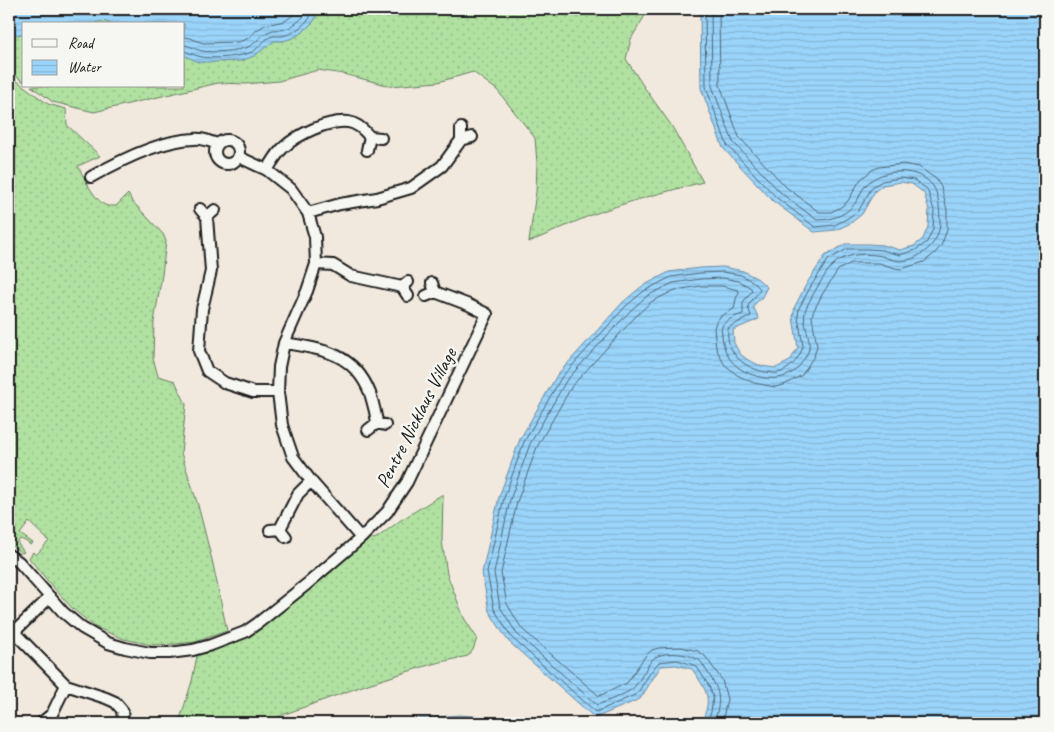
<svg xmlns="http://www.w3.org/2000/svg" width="1054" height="732" font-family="Caveat,sans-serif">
<defs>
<pattern id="grass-dots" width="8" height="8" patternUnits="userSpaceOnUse" patternTransform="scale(1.25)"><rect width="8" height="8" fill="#b0e1a1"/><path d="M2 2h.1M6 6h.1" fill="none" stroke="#97c08a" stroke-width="1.8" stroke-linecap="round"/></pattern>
<pattern id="water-rules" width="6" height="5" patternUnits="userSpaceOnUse" patternTransform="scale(1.25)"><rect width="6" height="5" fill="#9ad4fa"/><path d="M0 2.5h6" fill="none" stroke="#84b5d6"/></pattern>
</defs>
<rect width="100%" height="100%" fill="#f1e8de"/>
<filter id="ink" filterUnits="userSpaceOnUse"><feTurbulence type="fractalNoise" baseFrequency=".02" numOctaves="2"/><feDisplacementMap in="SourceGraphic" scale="10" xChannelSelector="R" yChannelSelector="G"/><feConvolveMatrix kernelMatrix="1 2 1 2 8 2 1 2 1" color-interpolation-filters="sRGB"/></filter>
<g filter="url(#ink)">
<path fill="url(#grass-dots)" stroke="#667e5e" d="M 9,9 L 647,9 L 647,12 L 631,39 L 626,59 L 644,87 L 671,125 L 703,182 C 665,192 625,202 589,216 C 569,224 549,234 529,242 L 536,192 L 537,163 L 535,138 L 497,90 L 473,72 L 438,82 L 391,86 L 343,74 L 318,70 L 279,81 L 245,84 L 218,83 L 94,112 L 53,102 L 31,86 L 184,86 L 184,24 L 24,24 L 24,82 L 9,71 Z
M 9,75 L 48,104 L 66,109 L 67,125 L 100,156 L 78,166 C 84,177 95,203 108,206 C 109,206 114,206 116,206 L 128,194 L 132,201 L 163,234 L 166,241 L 162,275 L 154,322 L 153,358 L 158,376 L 175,381 L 186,404 L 181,453 L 198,505 L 213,564 L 227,631 L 195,642 L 175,644 L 152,645 L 124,639 L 95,627 L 73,609 L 51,585 L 29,558 L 33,552 L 36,555 L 49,541 L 29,522 L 20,534 L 33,543 L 30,545 L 27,542 L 21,539 L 18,541 L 18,544 L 24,552 L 22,553 L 9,544 Z
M 443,494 L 442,541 L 447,574 L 464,618 L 477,638 L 473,650 L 468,656 L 432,664 L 368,684 L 285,714 L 264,723 L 179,723 L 192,681 L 197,656 L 244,637 L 368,536 L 374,539 L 378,537 L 401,520 Z"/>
<path fill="url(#water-rules)" stroke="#688aa1" d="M 9,9 L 315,9 L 316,17 L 314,21 L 303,32 L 293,38 L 283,41 L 274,41 L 254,56 L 241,61 L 216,62 L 198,62 L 184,55 L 184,24 L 111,24 C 106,21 99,20 94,24 L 24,24 L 24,35 C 17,36 13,33 9,27 Z
M 700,9 L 1045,9 L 1045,723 L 701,723 C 713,698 707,691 692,669 L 676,665 L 661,666 L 640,699 L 595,718 L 508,641 L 489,611 L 482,573 L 499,497 L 520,439 L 557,375 L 623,302 L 641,287 L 669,272 L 700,268 L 723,267 L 743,271 L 758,279 L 767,287 L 762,297 L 753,306 L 759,319 L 733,330 L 734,343 L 740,354 L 748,360 L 761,366 L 776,368 L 790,361 L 798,347 L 793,317 L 795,306 L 807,283 L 825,256 L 845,244 L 868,244 L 883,245 L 900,250 L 914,246 L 923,239 L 928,227 L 929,210 L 924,193 L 912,184 L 901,182 L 883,185 L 875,191 L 862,214 L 851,223 L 836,230 L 814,232 L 773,201 L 723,148 L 701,88 Z
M 459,715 L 498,718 L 511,723 L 405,723 L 418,719 Z"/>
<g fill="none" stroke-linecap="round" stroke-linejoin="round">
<path stroke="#4e6675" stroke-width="1" d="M 705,9 L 706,87 L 727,145 L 777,198 L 815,227 L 835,225 L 848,218 L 859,210 L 872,187 L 882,181 L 900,178 L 914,180 L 927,189 L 934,210 L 933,229 L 927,242 L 916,250 L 900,255 L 882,250 L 867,249 L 847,249 L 828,260 L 811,286 L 799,308 L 798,317 L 803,346 C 800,358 790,370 778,373 C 774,374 770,372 766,372 C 748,369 731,358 728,338 C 728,334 727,331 729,327 L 751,316 L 748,307 L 749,304 L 757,294 L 760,289 L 755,283 L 741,275 L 723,272 L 700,273 L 671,277 L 644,291 L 626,306 L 561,378 L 524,442 L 504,498 L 487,572 L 494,609 L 512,638 L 596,712 L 637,694 L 650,673 L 659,662 L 677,660 L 694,665 L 697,667 L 709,686 L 713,697 L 711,712 L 707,723
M 711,9 L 712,86 L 733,142 L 781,193 L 817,220 C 834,220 849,214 858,199 C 861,193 863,187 868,183 C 884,168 919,167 933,186 C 939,195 940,212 940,223 C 939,241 927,253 911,259 C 908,260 904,261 900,261 C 894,261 888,258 882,256 C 866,253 844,253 832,266 C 825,273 808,302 805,311 C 802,324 811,336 809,349 C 808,353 805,358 802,362 C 789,384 762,381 742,370 C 729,362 723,350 722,335 C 721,330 721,325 726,322 C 730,318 737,316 743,314 L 743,302 L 752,291 L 751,288 L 739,281 L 723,278 L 701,279 L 673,283 L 647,296 L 631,310 L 604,339 L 566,381 L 530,444 L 510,500 L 494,573 L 500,607 L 517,634 L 597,705 C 603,703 628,693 632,689 C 639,684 645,668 652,660 C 660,650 689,653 699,660 C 703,663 705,669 708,673 C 721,692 721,701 714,723
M 719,9 L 720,85 L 739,137 L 786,187 L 819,212 L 831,212 L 841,207 L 848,201 L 860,180 L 872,170 L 879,167 L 903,164 L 919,167 L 936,179 L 941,187 L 947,210 L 947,230 L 941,246 L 935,253 L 924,262 L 901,269 L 895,268 L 879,263 L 851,263 L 838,270 L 823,293 L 813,312 L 812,317 L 817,346 L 814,356 L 802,375 L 784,385 L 775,387 L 754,383 L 737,375 L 724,364 L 716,348 L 714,328 L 716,322 L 721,316 L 734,309 L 736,299 L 739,292 L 738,290 L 722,286 L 701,286 L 675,290 L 651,302 L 636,316 L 572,386 L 537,447 L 517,502 L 501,573 L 507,604 L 522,629 L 599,696 L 627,683 L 639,665 L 646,655 L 652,650 L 659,648 L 681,647 L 698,651 L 705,656 L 722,680 L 727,699 L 722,723
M 184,37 L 190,38 L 203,43 L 238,42 L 247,39 L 257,30 L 265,25 L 285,21 L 296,13 L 296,9
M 184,45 C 190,45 196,50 202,51 C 214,53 237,51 248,47 C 257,43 261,34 270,31 C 274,29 277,30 281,30 C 290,29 298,22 304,16 L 304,9
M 184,51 C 189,52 193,55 198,56 C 209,60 241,57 252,52 C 260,48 264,38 273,36 C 275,36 280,36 281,36 C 293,35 302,26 310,18 L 310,9
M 427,723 L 459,720 L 497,723"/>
<g stroke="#1c1c1c" stroke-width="14">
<path id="street" d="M 461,128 L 461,140 L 472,137
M215 152a12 12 0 1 1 24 0a12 12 0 1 1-24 0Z
M 367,150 L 370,137
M 239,157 L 267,170 L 291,189 L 308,213 L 315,237 L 316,264 L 307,291 L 284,343 L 279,367 L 278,392 L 282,425 L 293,457 L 311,481 L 361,538
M 267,170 C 272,163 277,153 283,148 C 298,134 328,120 348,122 C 357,123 365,131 370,137 L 381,138
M 91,177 C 119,161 162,140 194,139 C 202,138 209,141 217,144
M 200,209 L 207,217 L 215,210
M 308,213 L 340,204 L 377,198 L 411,188 L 442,166 L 461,140
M 207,217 L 211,271 L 202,309 L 199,351 L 207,371 L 225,383 L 253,392 L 278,392
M 316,264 L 333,265 L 351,276 L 402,287
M 408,282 L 402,287 L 408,296
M 426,296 L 435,292 L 432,283
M 284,343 C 323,349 354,353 370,393 C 373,403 376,413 377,423
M 368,430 L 377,423 L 385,425
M 280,529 L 298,494 L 311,481
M 270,530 L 280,529 L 286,537
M 9,555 L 19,562 L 63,612 L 82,628 L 108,643 L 125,648 L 150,653 L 169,653 L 193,650 L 211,645 L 245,632 L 258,623 L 307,584 L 361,538 L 387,512 L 407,482 L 487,314 L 469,305 L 435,292
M 14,632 L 66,685 L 106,698 L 115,702 L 122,710 L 123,719 L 121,723
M 9,637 L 50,597
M 41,723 L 52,714 L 66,685"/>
</g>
<use href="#street" stroke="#f6f6f2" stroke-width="10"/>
</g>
</g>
<g text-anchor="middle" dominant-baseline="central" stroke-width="5" stroke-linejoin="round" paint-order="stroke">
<g font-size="20" fill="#1c1c1c" stroke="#f6f6f2">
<text transform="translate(416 418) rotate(-63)">Pentre Nicklaus Village</text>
</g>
</g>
<rect width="1054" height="732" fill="none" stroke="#f6f6f2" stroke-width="30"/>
<rect x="15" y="15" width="1024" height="702" fill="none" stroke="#1c1c1c" stroke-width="2" filter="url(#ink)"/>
<rect x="22" y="22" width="162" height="65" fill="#f6f6f2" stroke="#9f9f9c"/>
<rect x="32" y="39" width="25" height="8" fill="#f6f6f2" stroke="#9f9f9c"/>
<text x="68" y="48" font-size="15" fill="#1c1c1c">Road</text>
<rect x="32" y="60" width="25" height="15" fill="url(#water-rules)" stroke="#9f9f9c"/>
<text x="68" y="72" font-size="15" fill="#1c1c1c">Water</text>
</svg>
